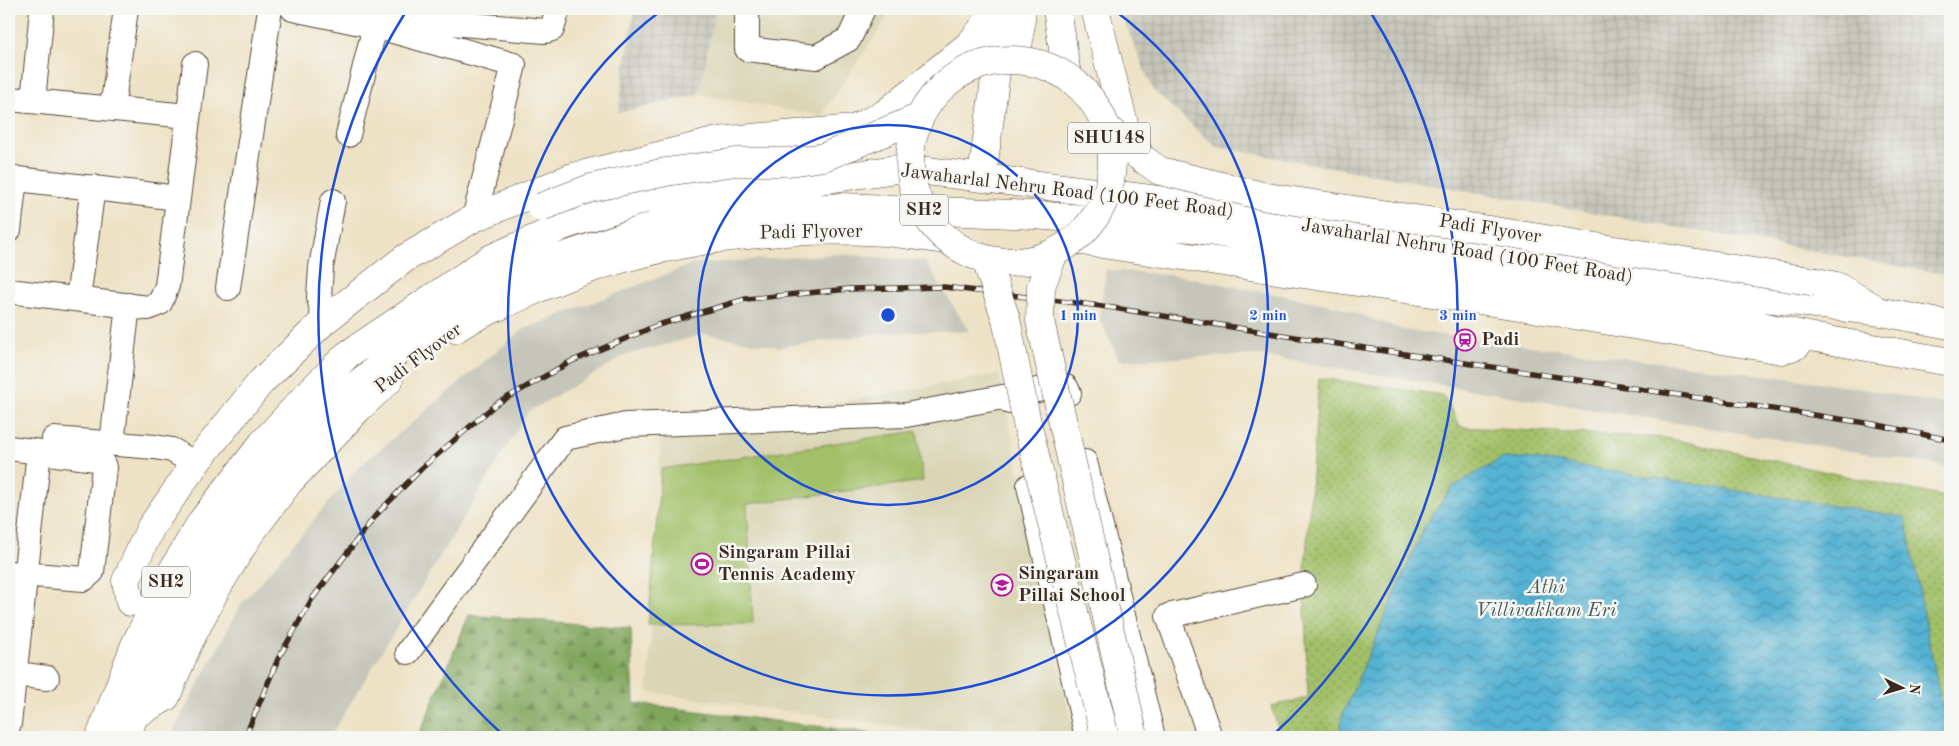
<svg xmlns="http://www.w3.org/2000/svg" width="1959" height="746" font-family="'Old Standard TT',serif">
<defs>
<pattern id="industrial-grid" width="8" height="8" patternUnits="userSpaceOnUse" patternTransform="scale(1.25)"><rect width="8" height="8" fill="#c5c5b9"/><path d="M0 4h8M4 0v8" fill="none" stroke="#aaa99f"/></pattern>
<pattern id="forest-firs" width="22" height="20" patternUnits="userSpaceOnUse" patternTransform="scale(1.25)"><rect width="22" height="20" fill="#80a65c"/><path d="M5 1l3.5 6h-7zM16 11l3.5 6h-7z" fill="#6a874b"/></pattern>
<pattern id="park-dots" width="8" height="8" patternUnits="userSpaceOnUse" patternTransform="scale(1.25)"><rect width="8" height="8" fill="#a1c068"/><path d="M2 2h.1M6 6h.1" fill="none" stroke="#849c55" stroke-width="1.8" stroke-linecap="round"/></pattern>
<pattern id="water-waves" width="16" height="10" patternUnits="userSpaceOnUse" patternTransform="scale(1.25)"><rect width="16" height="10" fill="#55b2d3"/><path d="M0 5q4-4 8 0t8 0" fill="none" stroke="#4891ab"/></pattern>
</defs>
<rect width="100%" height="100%" fill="#f6f6f2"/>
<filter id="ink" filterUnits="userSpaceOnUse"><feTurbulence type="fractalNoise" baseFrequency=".02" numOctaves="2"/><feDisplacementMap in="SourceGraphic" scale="10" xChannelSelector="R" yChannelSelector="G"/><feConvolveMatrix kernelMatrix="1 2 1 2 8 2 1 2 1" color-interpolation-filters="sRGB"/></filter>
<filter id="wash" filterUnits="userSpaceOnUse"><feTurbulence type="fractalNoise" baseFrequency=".0096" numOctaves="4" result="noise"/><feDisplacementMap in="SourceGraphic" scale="20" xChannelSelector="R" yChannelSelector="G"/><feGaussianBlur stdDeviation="1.12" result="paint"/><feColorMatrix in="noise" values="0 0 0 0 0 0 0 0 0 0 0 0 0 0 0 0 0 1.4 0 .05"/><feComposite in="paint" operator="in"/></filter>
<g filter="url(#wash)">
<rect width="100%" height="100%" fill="#ede2c5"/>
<path fill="#dad5b5" d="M 716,9 L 893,9 L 821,116 L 699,94 Z
M 999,374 L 1060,674 L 1075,737 L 974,737 L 648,692 L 661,434 Z"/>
<path fill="url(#industrial-grid)" d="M 634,9 L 716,9 L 699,94 L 618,113 Z
M 1119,9 L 1950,9 L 1950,275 L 1216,147 L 1153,90 Z"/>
<path fill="#c5c5b9" d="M 839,254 L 925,261 L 969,331 L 883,333 L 779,347 L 705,334 L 626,355 L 528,412 L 330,737 L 170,737 L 241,605 L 358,468 L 522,330 L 693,264 Z
M 1106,270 L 1180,276 L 1336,306 L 1403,330 L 1841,385 L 1950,405 L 1950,467 L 1256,355 L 1119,360 L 1099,317 Z"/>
<path fill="url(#forest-firs)" stroke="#5e683d" d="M 469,615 L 631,628 L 634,703 L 902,737 L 418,737 Z"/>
<path fill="url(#park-dots)" stroke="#6e7543" d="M 1319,378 L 1443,395 L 1461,427 L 1666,438 L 1950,498 L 1950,737 L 1452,487 L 1424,527 L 1342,716 L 1340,737 L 1281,737 L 1271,706 L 1308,698 L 1304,585 Z"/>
<path fill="#a1c068" stroke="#6e7543" d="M 917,431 L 923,481 L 747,504 L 753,624 L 648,625 L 661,469 Z"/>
<path fill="url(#water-waves)" stroke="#486e78" d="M 1503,458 L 1534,459 L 1905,517 L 1948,737 L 1340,737 L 1342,716 L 1424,527 L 1452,487 Z"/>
</g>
<g filter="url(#ink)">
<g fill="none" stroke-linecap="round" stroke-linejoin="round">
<g stroke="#564637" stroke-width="26">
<path id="minor" d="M 293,9 L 375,26 L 514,65 L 474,218
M 394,9 L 396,16 L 402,19 L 545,31 L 552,29 L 558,9
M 747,9 L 747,49 L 816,57 L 849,39 L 863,9
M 9,99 L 188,116
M 33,101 L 42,9
M 112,109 L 126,9
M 348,135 L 375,26
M 9,178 L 178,198
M 9,230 L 15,178
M 228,288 L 270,9
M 9,291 L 148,308 L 160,303 L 167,286 L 195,64
M 78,299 L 93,187
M 324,321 L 319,297 L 321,267 L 333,201
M 1010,402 L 1008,396 L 1062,385 L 1066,387 L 1069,393
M 54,439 L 155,447 L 172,450 L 195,464
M 112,443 L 128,305
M 9,448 L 96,459 L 103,464 L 104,468 L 92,572 L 84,579 L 9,573
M 1085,462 L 1153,737
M 1029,486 L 1087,737
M 408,652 L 565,438 L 626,425 L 906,415 L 1008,396
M 9,673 L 47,678
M 9,724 L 39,452
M 1210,737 L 1168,616 L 1304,585"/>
</g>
<g stroke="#564637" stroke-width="29">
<path id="major" d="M 1057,9 L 1067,76
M 1095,9 L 1125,128 L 1142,159
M 1017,59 L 1022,9
M 982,177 L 996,72 L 998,9
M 1075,240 L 1526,307 L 1782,350 L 1797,345
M 1816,282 L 1836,286 L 1871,306
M 455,329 C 472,317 494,309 513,300 C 631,243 755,225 885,232 C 906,234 926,237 946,240
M 130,602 L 126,581 L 151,527 L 195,464 L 261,382 L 324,321 L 404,259 L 474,218 L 573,177 L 718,141 L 854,129 L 886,113 L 970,44 L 998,9
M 134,715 L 166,697 L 188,644 L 215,591 L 249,535 L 289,482 L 358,409 L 389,380
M 100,737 L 135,645 L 167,580 L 202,521 L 262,444 L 306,396 L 347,355 L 490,259 L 563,226 L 645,199 L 814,181 L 903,168 L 1166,201 L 1456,253 L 1748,296 L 1882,312 L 1950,325
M 126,737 L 168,628 L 199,572 L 228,528 L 279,461 L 338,400 L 392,356 L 441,320 L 480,295 L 524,270 L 680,217 L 842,207 L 1035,215 L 1191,228 L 1734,320 L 1817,338 L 1950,362"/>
</g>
<use href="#minor" stroke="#fff" stroke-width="24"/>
<use href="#major" stroke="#fff" stroke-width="28"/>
<g stroke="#3b2a1e" stroke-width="5.5">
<path id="rail" d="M 245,737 L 278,659 L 312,599 L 376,515 L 422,468 L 496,404 L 570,362 L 658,325 L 746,299 L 849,289 L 944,287 L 1101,306 L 1338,344 L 1873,424 L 1950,440"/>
</g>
<use href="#rail" stroke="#f6f6f2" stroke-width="4" stroke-dasharray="11" stroke-linecap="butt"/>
<g stroke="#564637" stroke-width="29" stroke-linecap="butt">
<path id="major-bridge" d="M910 161a101 101 0 1 1 202 0a101 101 0 1 1-202 0Z
M 1107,128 L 1133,152 L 1160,171 L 1267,197 L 1476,228 L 1816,282
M 541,207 L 591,188 L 666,172 L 736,162 L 789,162 L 824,157 L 918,118
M 1054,253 L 1041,286 L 1040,321 L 1134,737
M 986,260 L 1006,319 L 1027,423 L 1105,737"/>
</g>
<use href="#major-bridge" stroke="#fff" stroke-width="28"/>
</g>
</g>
<g fill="none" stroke="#1d4ed8" stroke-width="2.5">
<circle cx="888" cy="315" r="190"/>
<path d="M1114 10A380 380 0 1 1 662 10"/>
<path d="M503 735A570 570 0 0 1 405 13M1371 13A570 570 0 0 1 1273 735"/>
</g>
<defs>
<g id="station-ring" transform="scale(1.125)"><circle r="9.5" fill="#f6f6f2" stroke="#b5179e" stroke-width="1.5"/><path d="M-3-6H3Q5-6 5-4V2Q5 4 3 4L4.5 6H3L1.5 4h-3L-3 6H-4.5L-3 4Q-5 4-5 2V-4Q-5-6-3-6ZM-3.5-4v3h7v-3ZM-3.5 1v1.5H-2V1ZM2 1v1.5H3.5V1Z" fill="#b5179e"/></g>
<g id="stadium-ring" transform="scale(1.125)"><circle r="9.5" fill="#f6f6f2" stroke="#b5179e" stroke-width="1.5"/><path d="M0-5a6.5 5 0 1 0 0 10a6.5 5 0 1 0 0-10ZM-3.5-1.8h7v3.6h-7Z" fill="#b5179e"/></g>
<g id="school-ring" transform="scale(1.125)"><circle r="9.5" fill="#f6f6f2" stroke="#b5179e" stroke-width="1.5"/><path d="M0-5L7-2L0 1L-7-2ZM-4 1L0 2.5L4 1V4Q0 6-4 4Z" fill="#b5179e"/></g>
</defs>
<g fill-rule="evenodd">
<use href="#station-ring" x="1465" y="340"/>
<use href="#stadium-ring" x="702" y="564"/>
<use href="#school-ring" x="1002" y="585"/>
</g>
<g text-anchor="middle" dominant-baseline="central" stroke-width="5" stroke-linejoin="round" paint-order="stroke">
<g fill="#f6f6f2" stroke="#73675e" stroke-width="1">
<rect x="1068" y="122.5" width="82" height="31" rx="4"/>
<rect x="900" y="194.5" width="48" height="31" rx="4"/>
<rect x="142" y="566.5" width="48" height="31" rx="4"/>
</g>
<g font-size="18" font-weight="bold" fill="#3b2a1e">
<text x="1109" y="138">SHU148</text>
<text x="924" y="210">SH2</text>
<text x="166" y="582">SH2</text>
</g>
<g font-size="19" fill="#3b2a1e" stroke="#f6f6f2">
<text transform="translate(1067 192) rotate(7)">Jawaharlal Nehru Road (100 Feet Road)</text>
<text transform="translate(1490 230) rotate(9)">Padi Flyover</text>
<text transform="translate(811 233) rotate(-1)">Padi Flyover</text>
<text transform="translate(1467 252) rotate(9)">Jawaharlal Nehru Road (100 Feet Road)</text>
<text transform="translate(419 359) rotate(-37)">Padi Flyover</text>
</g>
<g font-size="19" font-weight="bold" fill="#3b2a1e" stroke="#f6f6f2" text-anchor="start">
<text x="1481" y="340">Padi</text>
<text x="718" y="553">Singaram Pillai<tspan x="718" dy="22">Tennis Academy</tspan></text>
<text x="1018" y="574">Singaram<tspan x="1018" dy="22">Pillai School</tspan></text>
</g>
<g font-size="20" font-style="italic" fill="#445a5d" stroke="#f6f6f2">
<text x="1546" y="588">Athi<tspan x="1546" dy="23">Villivakkam Eri</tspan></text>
</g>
</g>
<circle cx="888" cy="315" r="8" fill="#1d4ed8" stroke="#f6f6f2" stroke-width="2.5"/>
<g font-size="15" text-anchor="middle" font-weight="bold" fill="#1d4ed8" stroke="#f6f6f2" stroke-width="5" stroke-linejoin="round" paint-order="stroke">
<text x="1078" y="320">1 min</text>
<text x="1268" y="320">2 min</text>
<text x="1458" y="320">3 min</text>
</g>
<rect width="1959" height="746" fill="none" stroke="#f6f6f2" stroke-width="30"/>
<g transform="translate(1902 688) rotate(95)" stroke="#f6f6f2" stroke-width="4" paint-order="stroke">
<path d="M0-4L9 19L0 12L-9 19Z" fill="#3b2a1e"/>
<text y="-8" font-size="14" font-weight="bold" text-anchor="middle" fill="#3b2a1e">N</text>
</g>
</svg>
